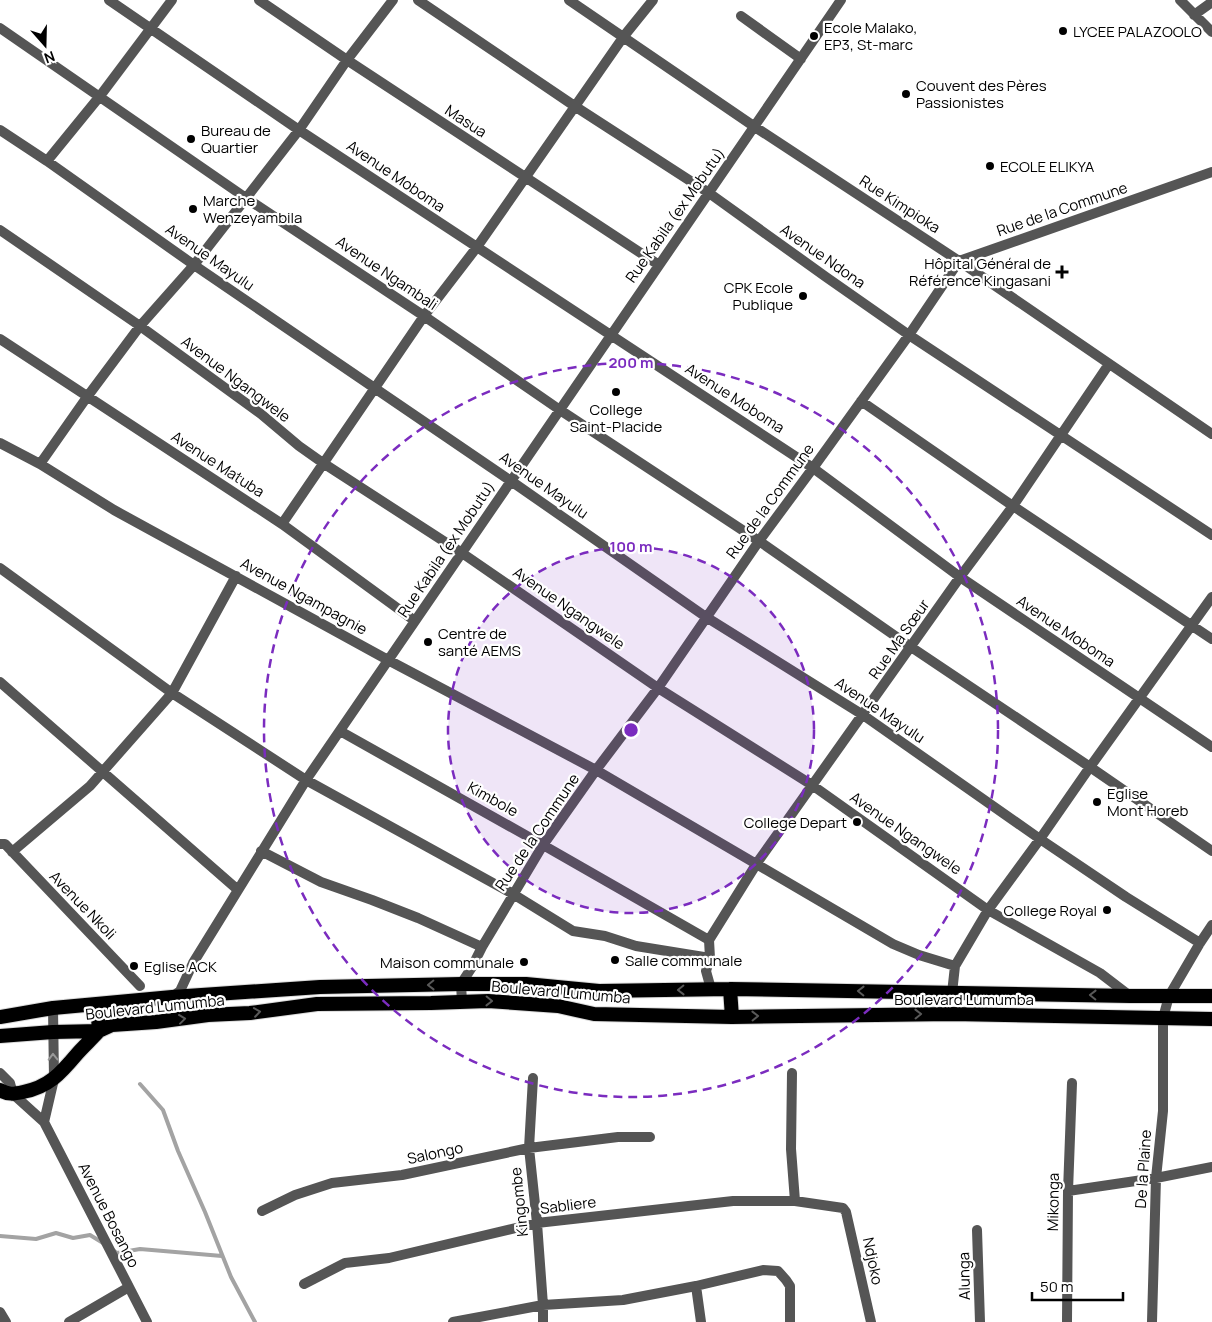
<svg xmlns="http://www.w3.org/2000/svg" width="1212" height="1322" font-family="Manrope,sans-serif">
<rect width="100%" height="100%" fill="#fff"/>
<g fill="none" stroke-linecap="round" stroke-linejoin="round">
<path stroke="#a3a3a3" stroke-width="4" d="M 140,1084 L 163,1110 L 178,1151 L 205,1212 L 231,1277 L 255,1322
M 0,1236 L 36,1239 L 56,1233 L 73,1238 L 90,1235 L 103,1243
M 113,1250 L 117,1253 L 140,1249 L 222,1256"/>
<g stroke="#dbdbdb" stroke-width="16">
<path id="trunk" d="M 730,989 L 732,1017
M 0,1017 L 53,1008 L 172,997 L 320,987 L 461,984 L 526,984 L 599,991 L 730,989 L 1130,996 L 1212,996
M 0,1036 L 53,1032 L 99,1031 L 112,1025 L 156,1022 L 208,1015 L 250,1013 L 317,1004 L 431,1003 L 488,1001 L 558,1006 L 594,1014 L 732,1017 L 952,1014 L 1212,1019
M 0,1090 C 8,1095 14,1094 23,1092 C 49,1087 61,1073 77,1054 C 84,1046 92,1039 99,1031 L 97,1004"/>
</g>
<path stroke="#555" stroke-width="10" d="M 109,0 L 299,130 L 813,468 L 960,577 L 1212,747
M 259,0 L 347,60 L 659,265
M 418,0 L 576,107 L 709,193 L 826,277 L 909,335 L 1212,535
M 569,0 L 755,127 L 959,261 L 1212,434
M 1180,0 L 1212,32
M 1194,15 L 1212,2
M 741,16 L 801,59
M 0,28 L 246,198 L 424,316 L 560,410 L 759,541 L 911,647 L 1090,767 L 1212,851
M 0,130 L 47,161 L 194,265 L 511,481 L 706,617 L 863,715 L 1040,839 L 1126,897 L 1200,943
M 47,161 L 100,96 L 172,0
M 0,230 L 140,326 L 261,414 L 299,446 L 323,463 L 462,553 L 658,688 L 812,785 L 988,910 L 1100,973 L 1130,996
M 0,339 L 282,524 L 415,621
M 861,401 L 1013,506 L 1212,639
M 0,443 L 40,464 L 114,510 L 388,660 L 596,770 L 893,944 L 919,955 L 955,966 L 952,993
M 40,464 L 87,397 L 140,326 L 194,265 L 299,130 L 347,60 L 393,0
M 282,524 L 424,316 L 477,247 L 624,36 L 653,0
M 0,568 L 172,693 L 306,780 L 513,894 L 573,931 L 605,936 L 636,946 L 710,958
M 0,682 L 238,890
M 340,731 L 543,845 L 709,940
M 0,844 L 5,844 L 140,986
M 261,851 L 321,882 L 372,900 L 418,918 L 482,947
M 12,852 L 90,786 L 172,693 L 236,576
M 955,966 L 988,910 L 1040,839 L 1090,767 L 1212,597
M 711,989 L 706,971 L 710,958 L 709,940 L 757,863 L 960,577 L 1013,506 L 1109,364
M 172,997 L 180,991 L 193,963 L 306,780 L 841,0
M 462,1002 L 461,984 L 472,967 L 482,947 L 543,845 L 596,770 L 658,688 L 759,541 L 813,468 L 909,335 L 959,261 L 1212,172
M 0,1073 L 10,1083 L 13,1094 L 44,1122 L 147,1322
M 792,1073 L 791,1149 L 795,1201
M 533,1078 L 529,1148 L 537,1223 L 543,1305 L 543,1322
M 44,1122 L 54,1079 L 53,1008
M 1068,1191 L 1156,1178 L 1212,1167
M 262,1211 L 295,1195 L 332,1183 L 402,1175 L 529,1148 L 618,1137 L 650,1137
M 977,1230 L 980,1322
M 304,1284 L 345,1263 L 389,1258 L 537,1223 L 733,1201 L 795,1201 L 843,1208 L 846,1212 L 871,1322
M 696,1286 L 701,1322
M 0,1312 L 6,1322
M 69,1322 L 129,1287
M 453,1322 L 543,1305 L 623,1300 L 696,1286 L 763,1270 L 778,1271 L 786,1280 L 790,1286 L 790,1322
M 1067,1322 L 1068,1191 L 1072,1083
M 1152,1322 L 1156,1178 L 1163,1111 L 1163,1018 L 1169,996 L 1200,943 L 1212,925"/>
<use href="#trunk" stroke="#000" stroke-width="14"/>
</g>
<defs><path id="oneway-chevron" d="M-2-3.5L2.5 0L-2 3.5" fill="none" stroke-width="1.6" stroke-linecap="round" stroke-linejoin="round" transform="scale(1.25)"/></defs>
<g stroke="#595959">
<use href="#oneway-chevron" transform="translate(431 985) rotate(179)"/>
<use href="#oneway-chevron" transform="translate(681 990) rotate(179)"/>
<use href="#oneway-chevron" transform="translate(861 991) rotate(-179)"/>
<use href="#oneway-chevron" transform="translate(1093 995) rotate(-179)"/>
<use href="#oneway-chevron" transform="translate(489 1001) rotate(1)"/>
<use href="#oneway-chevron" transform="translate(257 1012) rotate(-8)"/>
<use href="#oneway-chevron" transform="translate(918 1014) rotate(-1)"/>
<use href="#oneway-chevron" transform="translate(755 1016) rotate(-1)"/>
<use href="#oneway-chevron" transform="translate(182 1019) rotate(-7)"/>
</g>
<use stroke="#999" href="#oneway-chevron" transform="translate(53 1057) rotate(-91)"/>
<circle cx="631" cy="730" r="183" fill="#7b2cbf" fill-opacity=".12"/>
<g fill="none" stroke="#7b2cbf" stroke-width="2.5" stroke-dasharray="9 6">
<circle cx="631" cy="730" r="183"/>
<circle cx="631" cy="730" r="367"/>
</g>
<g fill="#000" stroke="#fff" stroke-width="2">
<circle cx="1063" cy="31" r="5"/>
<circle cx="814" cy="36" r="5"/>
<circle cx="906" cy="94" r="5"/>
<circle cx="191" cy="139" r="5"/>
<circle cx="990" cy="166" r="5"/>
<circle cx="193" cy="209" r="5"/>
<path d="M1059.5 264.5h5v5h5v5h-5v5h-5v-5h-5v-5h5z"/>
<circle cx="803" cy="296" r="5"/>
<circle cx="616" cy="392" r="5"/>
<circle cx="428" cy="642" r="5"/>
<circle cx="1097" cy="802" r="5"/>
<circle cx="857" cy="822" r="5"/>
<circle cx="1107" cy="910" r="5"/>
<circle cx="615" cy="960" r="5"/>
<circle cx="524" cy="962" r="5"/>
<circle cx="134" cy="966" r="5"/>
</g>
<g text-anchor="middle" dominant-baseline="central" stroke-width="4.5" stroke-linejoin="round" paint-order="stroke">
<g font-size="15" fill="#000" stroke="#fff" text-anchor="start">
<text x="824" y="27">Ecole Malako,<tspan x="824" dy="17">EP3, St-marc</tspan></text>
<text x="1073" y="31">LYCEE PALAZOOLO</text>
<text x="916" y="85">Couvent des Pères<tspan x="916" dy="17">Passionistes</tspan></text>
<text x="201" y="130">Bureau de<tspan x="201" dy="17">Quartier</tspan></text>
<text x="1000" y="166">ECOLE ELIKYA</text>
<text x="203" y="200">Marche<tspan x="203" dy="17">Wenzeyambila</tspan></text>
<text x="1051" y="263" text-anchor="end">Hôpital Général de<tspan x="1051" dy="17">Référence Kingasani</tspan></text>
<text x="793" y="287" text-anchor="end">CPK Ecole<tspan x="793" dy="17">Publique</tspan></text>
<text x="616" y="409" text-anchor="middle">College<tspan x="616" dy="17">Saint-Placide</tspan></text>
<text x="438" y="633">Centre de<tspan x="438" dy="17">santé AEMS</tspan></text>
<text x="1107" y="793">Eglise<tspan x="1107" dy="17">Mont Horeb</tspan></text>
<text x="847" y="822" text-anchor="end">College Depart</text>
<text x="1097" y="910" text-anchor="end">College Royal</text>
<text x="625" y="960">Salle communale</text>
<text x="514" y="962" text-anchor="end">Maison communale</text>
<text x="144" y="966">Eglise ACK</text>
</g>
<g font-size="15" fill="#000" stroke="#fff">
<text transform="translate(466 121) rotate(33)">Masua</text>
<text transform="translate(396 176) rotate(34)">Avenue Moboma</text>
<text transform="translate(900 204) rotate(33)">Rue Kimpioka</text>
<text transform="translate(1062 209) rotate(-19)">Rue de la Commune</text>
<text transform="translate(675 215) rotate(-55)">Rue Kabila (ex Mobutu)</text>
<text transform="translate(823 256) rotate(35)">Avenue Ndona</text>
<text transform="translate(210 257) rotate(35)">Avenue Mayulu</text>
<text transform="translate(387 273) rotate(34)">Avenue Ngambali</text>
<text transform="translate(236 379) rotate(37)">Avenue Ngangwele</text>
<text transform="translate(735 398) rotate(33)">Avenue Moboma</text>
<text transform="translate(218 464) rotate(33)">Avenue Matuba</text>
<text transform="translate(544 485) rotate(35)">Avenue Mayulu</text>
<text transform="translate(770 501) rotate(-54)">Rue de la Commune</text>
<text transform="translate(446 549) rotate(-56)">Rue Kabila (ex Mobutu)</text>
<text transform="translate(304 596) rotate(29)">Avenue Ngampagnie</text>
<text transform="translate(569 608) rotate(35)">Avenue Ngangwele</text>
<text transform="translate(1066 631) rotate(34)">Avenue Moboma</text>
<text transform="translate(899 639) rotate(-55)">Rue Ma Sœur</text>
<text transform="translate(880 710) rotate(34)">Avenue Mayulu</text>
<text transform="translate(493 799) rotate(29)">Kimbole</text>
<text transform="translate(537 832) rotate(-56)">Rue de la Commune</text>
<text transform="translate(906 833) rotate(35)">Avenue Ngangwele</text>
<text transform="translate(83 905) rotate(46)">Avenue Nkoli</text>
<text transform="translate(561 992) rotate(5)">Boulevard Lumumba</text>
<text x="964" y="999">Boulevard Lumumba</text>
<text transform="translate(155 1007) rotate(-6)">Boulevard Lumumba</text>
<text transform="translate(435 1153) rotate(-12)">Salongo</text>
<text transform="translate(1143 1169) rotate(-86)">De la Plaine</text>
<text transform="translate(519 1202) rotate(-96)">Kingombe</text>
<text transform="translate(1053 1202) rotate(-89)">Mikonga</text>
<text transform="translate(568 1205) rotate(-7)">Sabliere</text>
<text transform="translate(109 1215) rotate(63)">Avenue Bosango</text>
<text transform="translate(873 1261) rotate(78)">Ndjoko</text>
<text transform="translate(964 1276) rotate(-91)">Alunga</text>
</g>
</g>
<circle cx="631" cy="730" r="8" fill="#7b2cbf" stroke="#fff" stroke-width="2.5"/>
<g font-size="15" text-anchor="middle" font-weight="bold" fill="#7b2cbf" stroke="#fff" stroke-width="4.5" stroke-linejoin="round" paint-order="stroke">
<text x="631" y="368">200 m</text>
<text x="631" y="552">100 m</text>
</g>
<g transform="translate(45 45) rotate(160)" stroke="#ffffff" stroke-width="4" paint-order="stroke">
<path d="M0-4L9 19L0 12L-9 19Z" fill="#000000"/>
<text y="-8" font-size="14" font-weight="bold" text-anchor="middle" fill="#000000">N</text>
</g>
<path d="M1032 1292v8h91v-8" fill="none" stroke="#000000" stroke-width="2.5"/>
<text x="1040" y="1292" font-size="15" fill="#000000" stroke="#ffffff" stroke-width="4" paint-order="stroke">50 m</text>
</svg>
